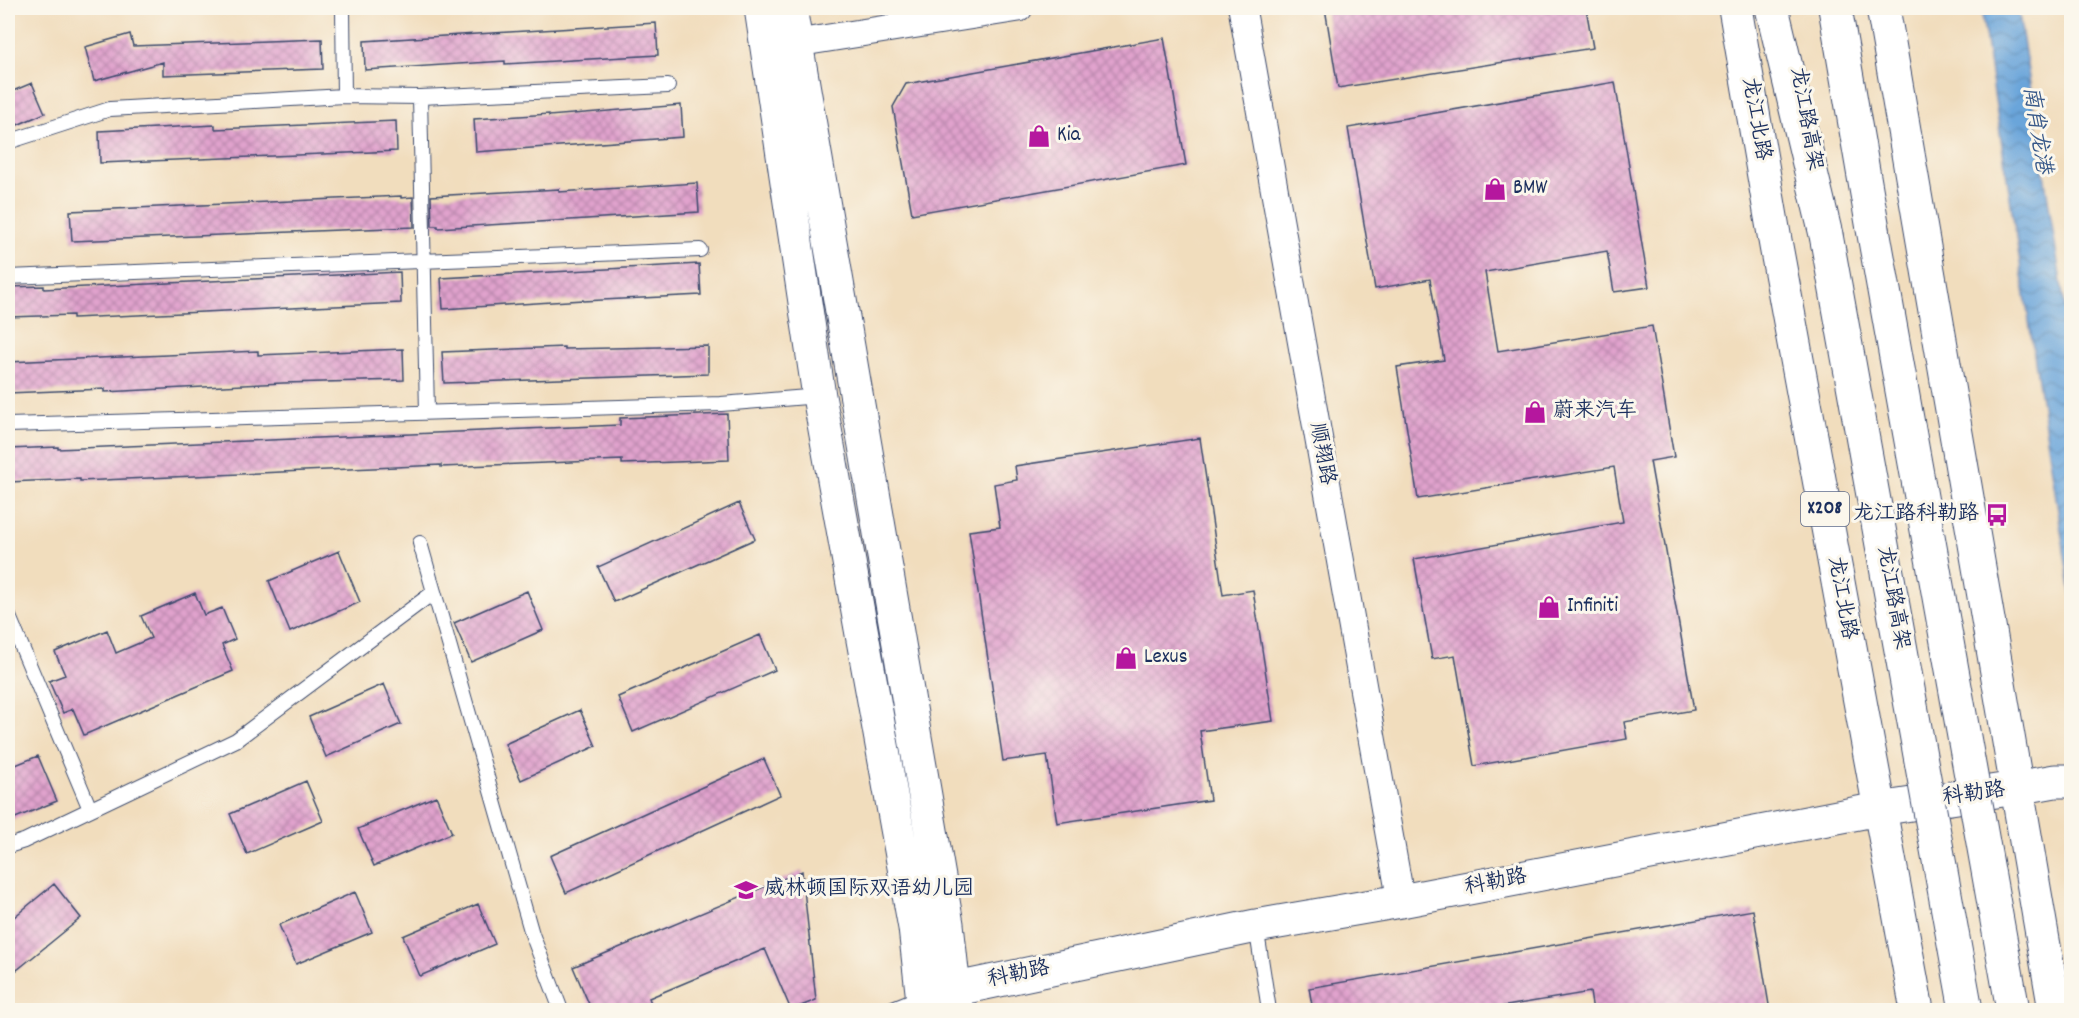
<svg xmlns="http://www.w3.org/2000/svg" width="2079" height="1018" font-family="Dekko,'LXGW WenKai TC',sans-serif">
<defs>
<pattern id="water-waves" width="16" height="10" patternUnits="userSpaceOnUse" patternTransform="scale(1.5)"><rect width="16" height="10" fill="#6ba5da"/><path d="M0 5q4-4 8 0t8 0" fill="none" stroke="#5787b4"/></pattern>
<pattern id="building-cross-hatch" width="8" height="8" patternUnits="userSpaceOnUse" patternTransform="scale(1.5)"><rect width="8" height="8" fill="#e1a3cd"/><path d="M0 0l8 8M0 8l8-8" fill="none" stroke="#b685aa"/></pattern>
</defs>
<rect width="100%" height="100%" fill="#fbf7ec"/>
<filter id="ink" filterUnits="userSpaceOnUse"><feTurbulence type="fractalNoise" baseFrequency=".0167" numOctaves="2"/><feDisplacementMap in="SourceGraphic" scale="12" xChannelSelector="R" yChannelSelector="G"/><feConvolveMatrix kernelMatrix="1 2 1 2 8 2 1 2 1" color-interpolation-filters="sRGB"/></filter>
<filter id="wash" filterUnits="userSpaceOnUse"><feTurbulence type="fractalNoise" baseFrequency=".008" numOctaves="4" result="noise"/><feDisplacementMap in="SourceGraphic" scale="24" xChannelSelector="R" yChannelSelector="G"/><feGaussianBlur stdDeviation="1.35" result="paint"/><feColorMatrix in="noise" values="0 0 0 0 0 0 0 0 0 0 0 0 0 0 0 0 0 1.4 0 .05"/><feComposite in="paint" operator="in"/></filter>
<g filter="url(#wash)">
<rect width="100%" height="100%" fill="#f1ddbd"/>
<path fill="url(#water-waves)" stroke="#436a9c" stroke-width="1.5" d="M 1981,8 L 2018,8 L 2071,346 L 2071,595 Z"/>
<g id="blocks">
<path fill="url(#building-cross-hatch)" d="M 1325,8 L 1586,8 L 1593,48 L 1338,88 Z
M 656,23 L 658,55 L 505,64 L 505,61 L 365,70 L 364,41 Z
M 130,34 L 133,46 L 322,39 L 323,69 L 163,75 L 163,62 L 94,81 L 85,47 Z
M 1164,38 L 1186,165 L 912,214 L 893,107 L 906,84 Z
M 1615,82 L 1649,287 L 1614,292 L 1607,251 L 1485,272 L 1498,351 L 1652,326 L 1674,457 L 1650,461 L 1694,710 L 1624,722 L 1627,739 L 1474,766 L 1455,655 L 1432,659 L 1414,559 L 1623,522 L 1614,467 L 1418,499 L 1397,367 L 1444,360 L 1430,279 L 1375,289 L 1348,128 Z
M 32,83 L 45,113 L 8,129 L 8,93 Z
M 681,105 L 683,137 L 476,152 L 474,119 L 549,114 L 549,116 Z
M 396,121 L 397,151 L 100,163 L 99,131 L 215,125 L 215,129 Z
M 697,183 L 699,212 L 438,228 L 438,226 L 432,226 L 431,196 L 559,189 L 559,192 Z
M 401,196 L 401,198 L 413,197 L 414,227 L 72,241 L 70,211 Z
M 699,264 L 701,295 L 583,301 L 583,300 L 443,309 L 441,278 Z
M 400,272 L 401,303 L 73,318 L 73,315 L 8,317 L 8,287 L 44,286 L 44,289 Z
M 708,346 L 708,374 L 444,383 L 442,352 L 564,347 L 564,349 Z
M 403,349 L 404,380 L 283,383 L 105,392 L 105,389 L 8,393 L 8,362 L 258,351 L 258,355 Z
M 727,414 L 729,460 L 622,464 L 622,460 L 441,467 L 441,465 L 80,481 L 80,479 L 8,482 L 8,449 L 58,447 L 58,449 L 620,425 L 620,418 Z
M 1200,438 L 1223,595 L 1253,590 L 1273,721 L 1200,731 L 1210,800 L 1057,823 L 1047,755 L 1003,761 L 969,531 L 1000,527 L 994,484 L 1017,480 L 1015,466 Z
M 739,503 L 755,539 L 614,602 L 598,567 Z
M 339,551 L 360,602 L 290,632 L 269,581 Z
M 527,591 L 543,630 L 471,662 L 454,623 Z
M 195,593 L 204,615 L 222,608 L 235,639 L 222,645 L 233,671 L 84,735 L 73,709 L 63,713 L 49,681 L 65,675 L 55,652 L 107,630 L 116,653 L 151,638 L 141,616 Z
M 760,635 L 775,670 L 633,732 L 618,697 Z
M 384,684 L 401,724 L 326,757 L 309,717 Z
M 580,710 L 596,746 L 521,780 L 505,744 Z
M 38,756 L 57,801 L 8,821 L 8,768 Z
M 764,759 L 780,795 L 566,893 L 550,856 Z
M 306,781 L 323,821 L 247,854 L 230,814 Z
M 436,796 L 452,833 L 374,866 L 358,829 Z
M 802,871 L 816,1000 L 791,1010 L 765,949 L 649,998 L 654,1011 L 592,1011 L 573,967 Z
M 54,884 L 81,918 L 17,970 L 8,959 L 8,922 Z
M 355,892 L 372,932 L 296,964 L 279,925 Z
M 478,904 L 495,944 L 420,976 L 403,936 Z
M 1753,910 L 1770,1011 L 1593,1011 L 1590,992 L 1489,1009 L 1489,1011 L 1313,1011 L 1309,988 Z"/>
</g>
</g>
<g filter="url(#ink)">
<use href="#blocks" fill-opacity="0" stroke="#3b496c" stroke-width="1.5"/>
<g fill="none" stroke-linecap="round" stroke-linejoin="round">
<g stroke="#3b496c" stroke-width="16">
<path id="lane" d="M 343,8 L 344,96
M 420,97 L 427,412
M 8,142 L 110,109 L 344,96 L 420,97 L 668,86
M 8,277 L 700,250
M 8,425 L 721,404 L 819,396
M 420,543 L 532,934 L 561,1010
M 8,614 L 90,809
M 8,846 L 24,841 L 236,740 L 434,592
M 1256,926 L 1269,1010
M 888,1010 L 923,996"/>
</g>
<g stroke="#3b496c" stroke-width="29">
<path id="street" d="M 1242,8 L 1401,901
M 797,43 L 1019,8"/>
</g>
<g stroke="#3b496c" stroke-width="35">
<path id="secondary" d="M 761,8 L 819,396 L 915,928 L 924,1010
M 790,8 L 947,924 L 956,1009
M 923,996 L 1256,926 L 1401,901 L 1879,809 L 2016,788 L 2055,781 L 2072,781"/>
</g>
<g stroke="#3b496c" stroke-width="35">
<path id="primary" d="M 1735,8 L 1776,246 L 1917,1010
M 1883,8 L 2055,1010"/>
</g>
<g stroke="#3b496c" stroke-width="35">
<path id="highway" d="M 1772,8 L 1826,235
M 1835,8 L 1873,229"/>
</g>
<use href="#lane" stroke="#fff" stroke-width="14"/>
<use href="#street" stroke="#fff" stroke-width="27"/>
<use href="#secondary" stroke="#fff" stroke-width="33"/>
<use href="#primary" stroke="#fff" stroke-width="33"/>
<use href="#highway" stroke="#fff" stroke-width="33"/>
<g stroke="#3b496c" stroke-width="35" stroke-linecap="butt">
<path id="highway-bridge" d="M 1873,229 L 2013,1010
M 1826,235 L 1966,1010"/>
</g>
<use href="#highway-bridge" stroke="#fff" stroke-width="33"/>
</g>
</g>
<defs>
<g id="shop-bare" transform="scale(1.8)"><path d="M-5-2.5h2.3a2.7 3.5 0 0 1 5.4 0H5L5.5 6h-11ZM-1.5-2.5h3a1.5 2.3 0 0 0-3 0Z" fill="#b5179e" stroke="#fbf7ec" stroke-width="2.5" paint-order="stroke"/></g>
<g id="bus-bare" transform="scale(1.8)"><path d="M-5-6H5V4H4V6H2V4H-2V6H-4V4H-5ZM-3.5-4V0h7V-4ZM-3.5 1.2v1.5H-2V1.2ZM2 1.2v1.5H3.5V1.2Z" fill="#b5179e" stroke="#fbf7ec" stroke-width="2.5" paint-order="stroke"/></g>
<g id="school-bare" transform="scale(1.8)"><path d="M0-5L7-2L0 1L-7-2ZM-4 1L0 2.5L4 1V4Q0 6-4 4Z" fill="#b5179e" stroke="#fbf7ec" stroke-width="2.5" paint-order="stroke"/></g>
</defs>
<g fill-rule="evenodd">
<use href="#shop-bare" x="1039" y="136"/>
<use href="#shop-bare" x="1495" y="189"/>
<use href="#shop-bare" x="1535" y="412"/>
<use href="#bus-bare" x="1997" y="515"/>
<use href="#shop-bare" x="1549" y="607"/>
<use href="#shop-bare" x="1126" y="658"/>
<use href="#school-bare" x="746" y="890"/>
</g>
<g text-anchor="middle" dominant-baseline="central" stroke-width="6" stroke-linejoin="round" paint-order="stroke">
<rect fill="#fbf7ec" stroke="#5e6b89" stroke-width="1.5" x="1801" y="492" width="48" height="34" rx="4.5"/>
<g font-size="20" font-weight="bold" fill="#1b2f5e">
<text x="1825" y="509">X208</text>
</g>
<g font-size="21" fill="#1b2f5e" stroke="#fbf7ec">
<text transform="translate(1755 119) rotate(80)">龙江北路</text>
<text transform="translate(1805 119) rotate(80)">龙江路高架</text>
<text transform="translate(1321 454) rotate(80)">顺翔路</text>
<text transform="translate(1841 598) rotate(80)">龙江北路</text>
<text transform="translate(1892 598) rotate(80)">龙江路高架</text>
<text transform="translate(1974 795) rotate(-8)">科勒路</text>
<text transform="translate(1496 883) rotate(-11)">科勒路</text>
<text transform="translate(1019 975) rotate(-12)">科勒路</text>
</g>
<g font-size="21" fill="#1b2f5e" stroke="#fbf7ec" text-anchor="start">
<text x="1057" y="136">Kia</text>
<text x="1513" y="189">BMW</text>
<text x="1553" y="412">蔚来汽车</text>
<text x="1979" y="515" text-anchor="end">龙江路科勒路</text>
<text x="1567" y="607">Infiniti</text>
<text x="1144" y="658">Lexus</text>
<text x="764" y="890">威林顿国际双语幼儿园</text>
</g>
<g font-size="22" font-style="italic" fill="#375889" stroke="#fbf7ec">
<text transform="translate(2036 130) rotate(81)">南肖龙港</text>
</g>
</g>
<rect width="2079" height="1018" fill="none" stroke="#fbf7ec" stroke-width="30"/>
</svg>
